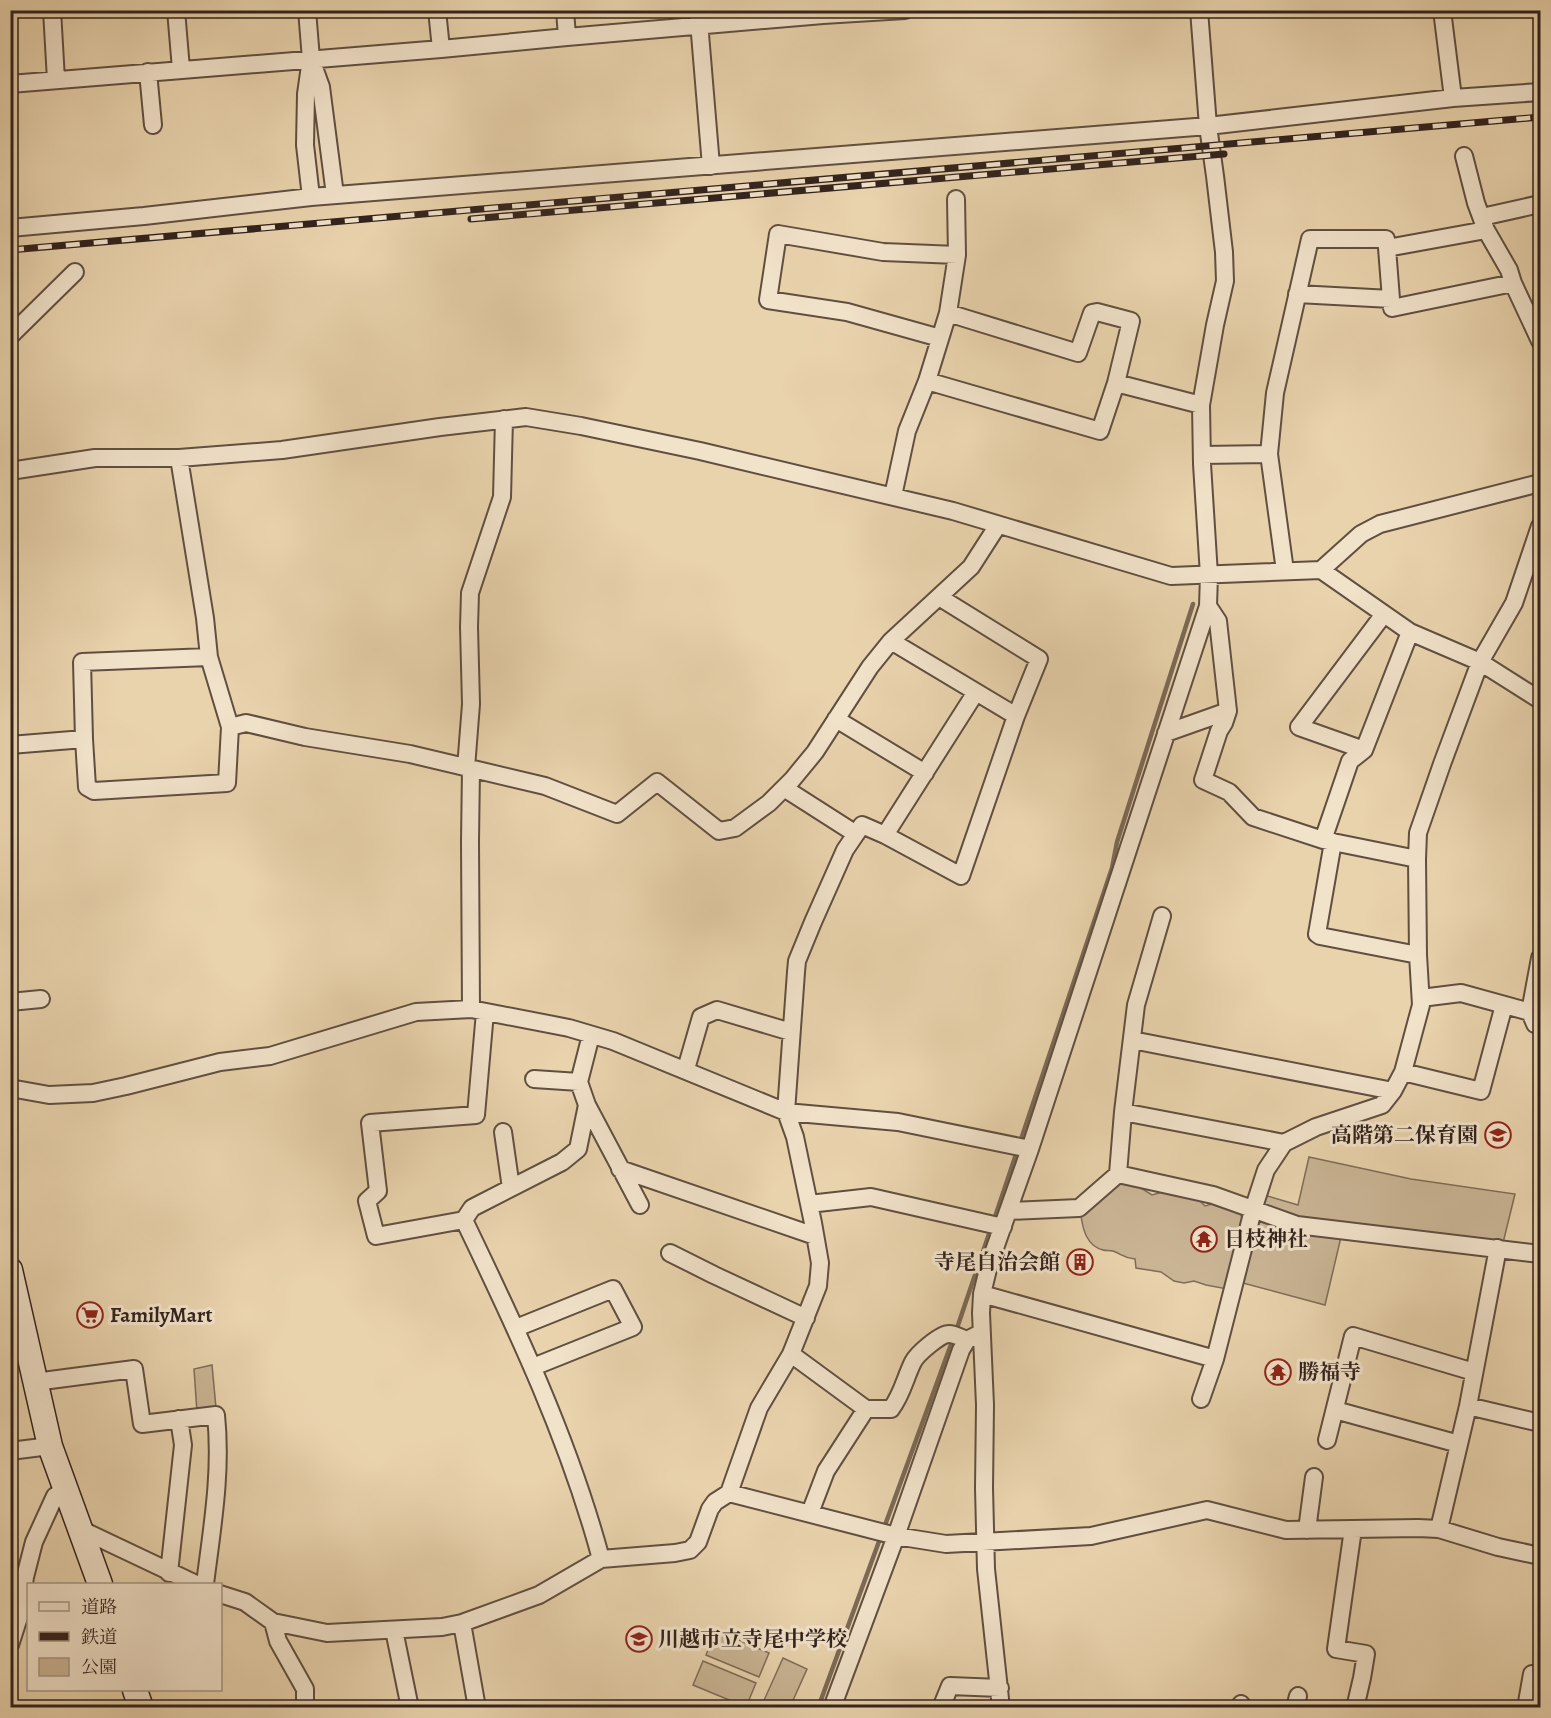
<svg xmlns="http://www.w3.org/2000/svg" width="1551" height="1718" font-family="Alegreya,'Noto Serif JP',serif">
<rect width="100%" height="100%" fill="#e9d3ad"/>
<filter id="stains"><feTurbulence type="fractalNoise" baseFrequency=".00333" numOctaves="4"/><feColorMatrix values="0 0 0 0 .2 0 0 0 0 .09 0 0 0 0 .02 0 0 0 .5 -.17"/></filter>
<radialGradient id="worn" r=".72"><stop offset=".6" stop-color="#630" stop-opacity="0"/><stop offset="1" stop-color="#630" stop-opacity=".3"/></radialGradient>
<path fill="#cab595" stroke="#7e6c59" stroke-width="1.5" d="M 1309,1157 L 1411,1179 L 1515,1194 L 1503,1243 L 1325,1226 L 1261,1210 L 1261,1194 L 1298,1205 Z
M 1115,1182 L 1133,1183 L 1152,1195 L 1166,1191 L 1197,1198 L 1205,1206 L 1215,1203 L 1241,1214 L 1242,1219 L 1234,1243 L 1236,1251 L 1227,1289 L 1206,1285 L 1194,1281 L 1184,1283 L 1174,1281 L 1161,1272 L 1136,1268 L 1135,1259 C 1123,1258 1122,1254 1113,1251 C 1110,1250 1106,1251 1103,1250 C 1087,1246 1083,1230 1081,1216 L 1087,1208 Z
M 1256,1216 L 1341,1237 L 1325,1305 L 1239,1282 Z
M 212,1365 L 216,1408 L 197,1412 L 194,1369 Z
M 716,1630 L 769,1653 L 759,1677 L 706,1655 Z
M 783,1658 L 807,1669 L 790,1707 L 761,1707 Z
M 703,1661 L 756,1683 L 746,1707 L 693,1685 Z"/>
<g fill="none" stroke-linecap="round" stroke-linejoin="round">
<path stroke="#7b6956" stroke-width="4.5" d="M 994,1220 L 1112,868 L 1117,842 L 1193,604
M 956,1331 L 991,1228
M 884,1528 L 953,1339
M 818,1708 L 881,1536"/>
<g stroke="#604f41" stroke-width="20">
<path id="street" d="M 52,10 L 56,80
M 176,10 L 181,69
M 307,10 L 311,59 L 306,94 L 305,145 L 311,197
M 437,10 L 441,49
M 565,10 L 567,37
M 698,10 L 711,166
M 1442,10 L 1453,98
M 312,62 L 321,87 L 335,195
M 148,72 L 153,125
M 10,84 L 441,49 L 567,37 L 823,15 L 905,10
M 1464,156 L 1476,203 L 1486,230 L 1509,270 L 1513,283 L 1540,341
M 1482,217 L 1540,204
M 10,228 L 144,216 L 311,197 L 1208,126 L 1453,98 L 1540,92
M 1387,248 L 1391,299
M 1297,294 L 1391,299 L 1392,308 L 1513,283
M 10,336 L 75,272
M 940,338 L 847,312 L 768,300 L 778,234 L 883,252 L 957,255
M 927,381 L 1100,431 L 1116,383 L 1131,321 L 1097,312 L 1092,313 L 1078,353 L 948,313
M 1116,383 L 1201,405
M 1202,455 L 1269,454
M 179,458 L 205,618 L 209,657 L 230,727
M 10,471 L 95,458 L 179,458 L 282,450 L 440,427 L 526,417 L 581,426 L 700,451 L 953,511 L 1171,576 L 1321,570 L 1361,534 L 1380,524 L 1540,483
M 893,496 L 907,431 L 927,381 L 948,313 L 957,255 L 956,199
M 1321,570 L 1410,632 L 1480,662 L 1540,700
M 1285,571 L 1269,454 L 1275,393 L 1310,239 L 1386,239 L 1387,248 L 1486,230
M 1208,606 L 1218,621 L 1228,711 L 1224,723 L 1219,731 L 1203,780 L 1229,792 L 1253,817 L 1323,840 L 1417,859 L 1418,833 L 1442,764 L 1480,662 L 1514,603 L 1540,526
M 891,641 L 1016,716
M 836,719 L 925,773
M 1166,733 L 1228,711
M 84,739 L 82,662 L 209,657
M 10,745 L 84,739 L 87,787 L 94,791 L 227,783 L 230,727 L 246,723 L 305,737 L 410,754 L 545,786 L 617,814 L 657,782 L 719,831 L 735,828 L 769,803 L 792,780 L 815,752 L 870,667 L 891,641 L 971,567 L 998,525
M 1364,750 L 1299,727 L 1384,614
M 466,768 L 471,704 L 469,627 L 470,593 L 502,497 L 504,419
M 471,769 L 470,841 L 471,1009
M 784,788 L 856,834
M 885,835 L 976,692
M 1323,840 L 1350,761 L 1364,750 L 1410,632
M 1333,842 L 1317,934 L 1320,936 L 1418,955
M 1421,998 L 1461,993 L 1530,1012 L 1540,958
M 10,1002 L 41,999
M 1530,1012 L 1535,1024 L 1540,1025
M 591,1035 L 579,1082 L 587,1105 L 640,1205
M 1132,1040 L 1393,1091
M 686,1069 L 701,1017 L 717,1010 L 791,1032
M 1403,1072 L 1481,1091 L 1504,1005
M 534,1079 L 579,1082
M 10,1088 L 49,1095 L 93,1093 L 126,1086 L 220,1062 L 270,1056 L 416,1012 L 471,1009 L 569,1028 L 613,1041 L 786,1112 L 898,1122 L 1030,1149
M 587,1105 L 578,1149 L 562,1162 L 472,1208 L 464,1220 C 517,1330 569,1440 601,1559
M 1123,1112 L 1284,1143 L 1316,1127 L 1382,1105 L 1393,1091 L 1403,1072 L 1421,1005 L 1418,955 L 1417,859
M 503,1132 L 511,1188
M 620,1169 L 815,1236
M 1118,1174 L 1123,1112 L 1136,1005 L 1162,916
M 809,1204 L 871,1197 L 1003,1227
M 1008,1211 L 1079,1208 L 1118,1174 L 1213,1195 L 1297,1225 L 1540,1254
M 464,1220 L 376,1236 L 367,1201 L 378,1191 L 370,1123 L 476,1115 L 485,1012
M 670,1253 L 714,1275 L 806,1318
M 982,1294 L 1215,1359
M 516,1328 L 613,1289 L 633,1327 L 533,1367
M 791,1354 L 866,1409 L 891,1409 C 902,1395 905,1378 913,1362 C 917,1354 940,1334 949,1334 C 955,1334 961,1338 967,1340
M 35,1382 L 134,1369 L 142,1424 L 216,1415 C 222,1472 212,1528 205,1584
M 1201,1399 L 1215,1359 L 1253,1210 L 1266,1170 L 1284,1143
M 1468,1406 L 1540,1423
M 1335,1410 L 1459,1444
M 1327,1440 L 1353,1336 L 1474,1372
M 10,1451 L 50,1446
M 729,1493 L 759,1408 L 791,1354 L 818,1286 L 820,1263 L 813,1223 L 795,1137 L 786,1112 L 796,972 L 797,961 L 813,922 L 845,850 L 862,825 L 885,835 L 961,876 L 1016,716 L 1039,659 L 939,597
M 810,1513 L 826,1471 L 866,1409
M 1353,1529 L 1336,1649 L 1366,1654 L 1362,1678 L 1355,1708
M 1439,1529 L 1468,1406 L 1498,1248
M 82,1530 L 196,1584
M 1307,1530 L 1314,1477
M 169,1573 L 183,1445 L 179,1419
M 220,1594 L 245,1602 L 273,1622 L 327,1633 L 442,1627 L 462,1623 L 539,1595 L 601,1559 L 675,1553 L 690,1550 L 698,1542 L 710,1509 L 715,1502 L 729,1493 L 896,1536 L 946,1544 L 1091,1536 L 1207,1510 L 1286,1530 L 1418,1528 L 1439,1529 L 1498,1547 L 1540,1556
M 273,1622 L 278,1641 L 305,1689 L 305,1708
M 462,1623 L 477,1708
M 394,1630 L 410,1708
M 10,1645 L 20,1614 L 25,1577 L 34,1542 L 55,1496 L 65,1490
M 832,1708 L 896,1536 L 961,1350 L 967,1340 L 981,1333
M 941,1708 L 950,1686 L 1000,1688
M 1001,1708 L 986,1569 L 984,1488 L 985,1405 L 981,1313 L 982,1294 L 989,1265 L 1030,1149 L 1208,606 L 1209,575 L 1202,464 L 1201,405 L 1215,325 L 1225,281 L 1224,252 L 1215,176 L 1208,126 L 1199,10
M 1240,1708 L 1241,1704
M 1295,1708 L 1298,1696
M 1526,1708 L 1532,1674 L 1540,1675"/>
</g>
<g stroke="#32231d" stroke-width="27">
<path id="secondary" d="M 10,1270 L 50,1446 L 100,1584
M 135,1690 L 141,1708"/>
</g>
<use href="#street" stroke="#f1e2ca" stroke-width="16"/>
<use href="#secondary" stroke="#f1e2ca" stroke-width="24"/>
<g stroke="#32231d" stroke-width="7">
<path id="rail" d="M 471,219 L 1224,154
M 10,250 L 1540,117"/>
</g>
<use href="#rail" stroke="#f1e2ca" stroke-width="4.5" stroke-dasharray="14" stroke-linecap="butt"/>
</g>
<defs>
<g id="school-ring" transform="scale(1.35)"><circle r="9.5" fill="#f1e2ca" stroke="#8f2418" stroke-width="1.5"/><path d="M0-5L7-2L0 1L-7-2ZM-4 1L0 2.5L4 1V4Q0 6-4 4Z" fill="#8f2418"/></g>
<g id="temple-ring" transform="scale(1.35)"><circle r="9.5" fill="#f1e2ca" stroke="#8f2418" stroke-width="1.5"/><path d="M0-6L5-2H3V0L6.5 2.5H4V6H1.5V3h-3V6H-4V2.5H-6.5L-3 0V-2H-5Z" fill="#8f2418"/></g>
<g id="building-ring" transform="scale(1.35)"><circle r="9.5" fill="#f1e2ca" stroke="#8f2418" stroke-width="1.5"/><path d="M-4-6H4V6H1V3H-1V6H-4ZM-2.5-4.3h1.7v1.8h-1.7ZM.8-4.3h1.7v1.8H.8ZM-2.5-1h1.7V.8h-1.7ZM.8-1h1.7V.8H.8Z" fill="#8f2418"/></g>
<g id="supermarket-ring" transform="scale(1.35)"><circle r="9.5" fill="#f1e2ca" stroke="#8f2418" stroke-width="1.5"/><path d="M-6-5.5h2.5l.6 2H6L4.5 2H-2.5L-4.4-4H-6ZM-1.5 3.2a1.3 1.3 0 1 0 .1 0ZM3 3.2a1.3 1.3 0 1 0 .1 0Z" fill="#8f2418"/></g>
</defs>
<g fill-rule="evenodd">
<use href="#school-ring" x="1498" y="1135"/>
<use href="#temple-ring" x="1204" y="1239"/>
<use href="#building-ring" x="1080" y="1262"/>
<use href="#supermarket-ring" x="90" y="1315"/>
<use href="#temple-ring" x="1278" y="1372"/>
<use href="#school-ring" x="639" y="1639"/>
</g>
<g text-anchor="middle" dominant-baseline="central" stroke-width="6" stroke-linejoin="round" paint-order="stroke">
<g font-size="21" font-weight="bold" fill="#32231d" stroke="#f1e2ca" text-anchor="start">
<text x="1478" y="1135" text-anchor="end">高階第二保育園</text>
<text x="1224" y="1239">日枝神社</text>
<text x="1060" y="1262" text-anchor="end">寺尾自治会館</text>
<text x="110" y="1315">FamilyMart</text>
<text x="1298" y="1372">勝福寺</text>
<text x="658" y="1639">川越市立寺尾中学校</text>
</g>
</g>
<rect width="1551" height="1718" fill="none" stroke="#e9d3ad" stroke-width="36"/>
<rect x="12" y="12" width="1527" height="1694" fill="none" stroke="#32231d" stroke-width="3"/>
<rect x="18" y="18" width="1515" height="1682" fill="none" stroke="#32231d" stroke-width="1.5"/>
<rect x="27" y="1583" width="195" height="108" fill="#f1e2ca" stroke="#a59685" stroke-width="1.5"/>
<rect x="39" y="1602" width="30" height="9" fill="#f1e2ca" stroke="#a59685" stroke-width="1.5"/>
<text x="81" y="1613" font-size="18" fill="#32231d">道路</text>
<rect x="39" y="1632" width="30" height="9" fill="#32231d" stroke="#a59685" stroke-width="1.5"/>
<text x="81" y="1643" font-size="18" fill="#32231d">鉄道</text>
<rect x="39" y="1658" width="30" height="18" fill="#cab595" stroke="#a59685" stroke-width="1.5"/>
<text x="81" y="1673" font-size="18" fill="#32231d">公園</text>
<rect width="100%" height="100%" filter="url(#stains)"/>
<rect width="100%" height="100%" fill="url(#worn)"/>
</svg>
